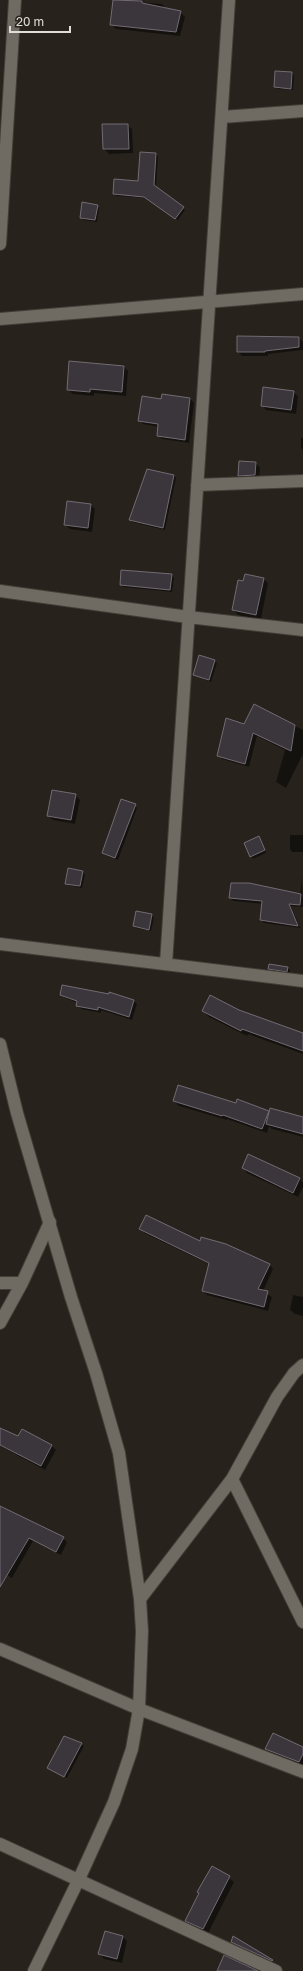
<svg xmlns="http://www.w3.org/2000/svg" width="303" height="1971" font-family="'Golos Text',sans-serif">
<rect width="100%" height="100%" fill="#27231c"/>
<path fill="#0007" d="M 114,0 L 162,4 L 167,9 L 180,12 L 185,17 L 180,36 L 116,29 L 111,24 Z
M 292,73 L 294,76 L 293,90 L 278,89 L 275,87 Z
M 127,125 L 132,129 L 133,153 L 109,154 L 104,149 Z
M 155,154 L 158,156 L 156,187 L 185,210 L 178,220 L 147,198 L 116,196 L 114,194 L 138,182 Z
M 97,206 L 99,208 L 97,222 L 83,220 L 81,217 Z
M 299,338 L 303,342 L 303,350 L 268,354 L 268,356 L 242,356 L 238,352 Z
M 124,367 L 128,371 L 126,396 L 94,393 L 94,396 L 73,394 L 68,390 Z
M 293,392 L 298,396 L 296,414 L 266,410 L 262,405 Z
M 190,398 L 194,403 L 189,443 L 162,439 L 158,435 L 159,427 L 143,424 L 139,420 L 162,401 Z
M 301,438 L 303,438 L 303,450 L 301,448 Z
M 256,463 L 260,468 L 259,480 L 243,480 L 239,476 Z
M 174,475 L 176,478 L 165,530 L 132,522 L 130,519 Z
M 91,505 L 95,509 L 92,532 L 70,529 L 65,525 Z
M 122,571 L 172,575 L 174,578 L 172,592 L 123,587 L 121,585 Z
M 263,579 L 268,583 L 261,619 L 238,615 L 233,610 Z
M 214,661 L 217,663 L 211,682 L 194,675 Z
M 255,706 L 303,730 L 303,754 L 286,788 L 276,782 L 285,750 L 257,736 L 249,767 L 222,759 L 218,755 L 245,726 Z
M 75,795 L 80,800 L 75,824 L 53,820 L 48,816 Z
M 135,805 L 137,808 L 118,860 L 105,855 L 103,853 Z
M 290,835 L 303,835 L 303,852 L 292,852 L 290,849 Z
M 261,840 L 266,853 L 253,859 L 251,856 Z
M 82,872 L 85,874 L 82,888 L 68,885 L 66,883 Z
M 302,877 L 303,907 L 291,906 L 300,928 L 264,923 L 261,920 L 263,904 L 233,901 L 230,898 L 300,895 Z
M 137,912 L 152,915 L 154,918 L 151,931 L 136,928 L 134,926 Z
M 270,965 L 288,968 L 290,970 L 290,973 L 271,971 L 269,969 Z
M 61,995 L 134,1001 L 137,1004 L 132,1020 L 101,1010 L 101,1013 L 81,1009 L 77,1005 L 78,1003 L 65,998 Z
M 203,1011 L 239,1011 L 303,1034 L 303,1054 L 248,1034 L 247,1036 L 209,1017 Z
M 174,1101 L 237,1104 L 270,1113 L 303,1118 L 303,1137 L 272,1129 L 269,1126 L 267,1133 L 227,1119 L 227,1120 L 179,1106 Z
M 249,1155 L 300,1179 L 303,1183 L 303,1187 L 298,1197 L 247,1173 L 243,1168 Z
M 140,1229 L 200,1242 L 269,1264 L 273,1269 L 263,1291 L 272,1297 L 268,1311 L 207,1295 L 203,1291 L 209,1264 L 144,1233 Z
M 293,1295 L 303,1297 L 303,1316 L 295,1314 L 290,1310 Z
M 0,1429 L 18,1437 L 22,1430 L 52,1446 L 56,1450 L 45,1470 L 0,1446 Z
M 0,1507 L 63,1538 L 67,1542 L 61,1555 L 33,1541 L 12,1578 L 0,1571 Z
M 64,1737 L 84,1746 L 67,1778 L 48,1768 Z
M 303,1748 L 303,1766 L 270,1754 L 266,1749 Z
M 213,1867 L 234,1882 L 208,1933 L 191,1925 L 186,1921 Z
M 105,1932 L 123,1937 L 127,1941 L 122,1963 L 104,1959 L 100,1954 Z"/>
<path fill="#3b353c" stroke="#726b73" d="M 113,0 L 142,1 L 142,3 L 181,11 L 176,32 L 110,25 Z
M 275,71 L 292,72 L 291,89 L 274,87 Z
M 102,124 L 128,124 L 129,149 L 103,149 Z
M 140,152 L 156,153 L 154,185 L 184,207 L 175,219 L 144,197 L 113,194 L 114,179 L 138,181 Z
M 82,202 L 98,205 L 95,220 L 80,218 Z
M 237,336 L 299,337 L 299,347 L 265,351 L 265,352 L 237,352 Z
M 69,361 L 124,366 L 122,392 L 90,389 L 90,392 L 67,390 Z
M 263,387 L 294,391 L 291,410 L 261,406 Z
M 162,394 L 190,398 L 185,440 L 157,436 L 158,424 L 138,421 L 142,396 L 161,399 Z
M 239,461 L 256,462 L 255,475 L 238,476 Z
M 147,469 L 174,475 L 163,528 L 129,520 Z
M 67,501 L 91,504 L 88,528 L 64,525 Z
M 121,570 L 172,574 L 170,590 L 120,585 Z
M 245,574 L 264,578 L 256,615 L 232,610 L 238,580 L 243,581 Z
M 199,655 L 215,660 L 209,680 L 193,675 Z
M 254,704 L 295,725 L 291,751 L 253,733 L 245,764 L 217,756 L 226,718 L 244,724 Z
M 52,790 L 76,794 L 71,820 L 47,816 Z
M 121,799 L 136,804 L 115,858 L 102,853 Z
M 259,836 L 265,850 L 250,857 L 244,843 Z
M 68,868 L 83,871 L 80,886 L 65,884 Z
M 231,883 L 249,883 L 301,894 L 300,905 L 289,904 L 298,926 L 260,920 L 262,901 L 229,898 Z
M 136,911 L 152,914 L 149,930 L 133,926 Z
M 269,964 L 288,967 L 287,972 L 268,969 Z
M 62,985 L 109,994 L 109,992 L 134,1000 L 129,1017 L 98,1007 L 98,1010 L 76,1006 L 77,1001 L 60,995 Z
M 210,995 L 239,1010 L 303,1033 L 303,1051 L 242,1029 L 241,1031 L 202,1011 Z
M 178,1085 L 236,1103 L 237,1099 L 269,1111 L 262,1129 L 223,1115 L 222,1116 L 173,1101 Z
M 270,1108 L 303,1117 L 303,1134 L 266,1124 Z
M 248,1154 L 300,1178 L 293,1193 L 242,1168 Z
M 146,1215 L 200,1241 L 201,1237 L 226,1244 L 270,1264 L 258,1289 L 268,1291 L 264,1307 L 202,1291 L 209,1263 L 139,1229 Z
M 0,1428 L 18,1436 L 22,1429 L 52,1445 L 41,1466 L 0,1445 Z
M 0,1506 L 64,1537 L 56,1552 L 29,1538 L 0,1587 Z
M 273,1733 L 303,1747 L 303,1754 L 299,1762 L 265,1749 Z
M 64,1736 L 82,1743 L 64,1777 L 47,1768 Z
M 212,1866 L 230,1876 L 203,1929 L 185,1921 L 199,1893 L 197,1892 Z
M 105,1931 L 123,1936 L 117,1959 L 98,1954 Z
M 233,1936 L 273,1960 L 272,1961 L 231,1942 Z
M 224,1955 L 258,1971 L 217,1971 Z"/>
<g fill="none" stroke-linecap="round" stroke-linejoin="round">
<g stroke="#423f38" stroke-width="14">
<path id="street" d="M 222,117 L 303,111
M 0,319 L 303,294
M 197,485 L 303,481
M 0,591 L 188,617 L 303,630
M 0,944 L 303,981
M 166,964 L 229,0
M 0,1283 L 22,1283
M 0,1323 L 22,1283 L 50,1222
M 232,1479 L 303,1622
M 140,1599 L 232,1479 L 277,1397 L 294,1373 L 303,1365
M 0,1649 L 139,1709 L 303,1772
M 0,1844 L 276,1971"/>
</g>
<g stroke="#423f38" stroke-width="14">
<path id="secondary" d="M 0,244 L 15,0
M 0,1044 L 17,1113 L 71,1297 L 96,1373 L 119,1453 L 140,1599 L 142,1631 L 139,1709 L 132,1749 L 114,1802 L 79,1879 L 34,1971"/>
</g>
<use href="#street" stroke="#706b62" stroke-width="12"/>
<use href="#secondary" stroke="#706b62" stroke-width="12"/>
</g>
<path d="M10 26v6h60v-6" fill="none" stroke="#e0ded8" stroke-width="2"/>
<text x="16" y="26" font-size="12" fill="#e0ded8" stroke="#27231c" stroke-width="3" paint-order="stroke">20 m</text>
</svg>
